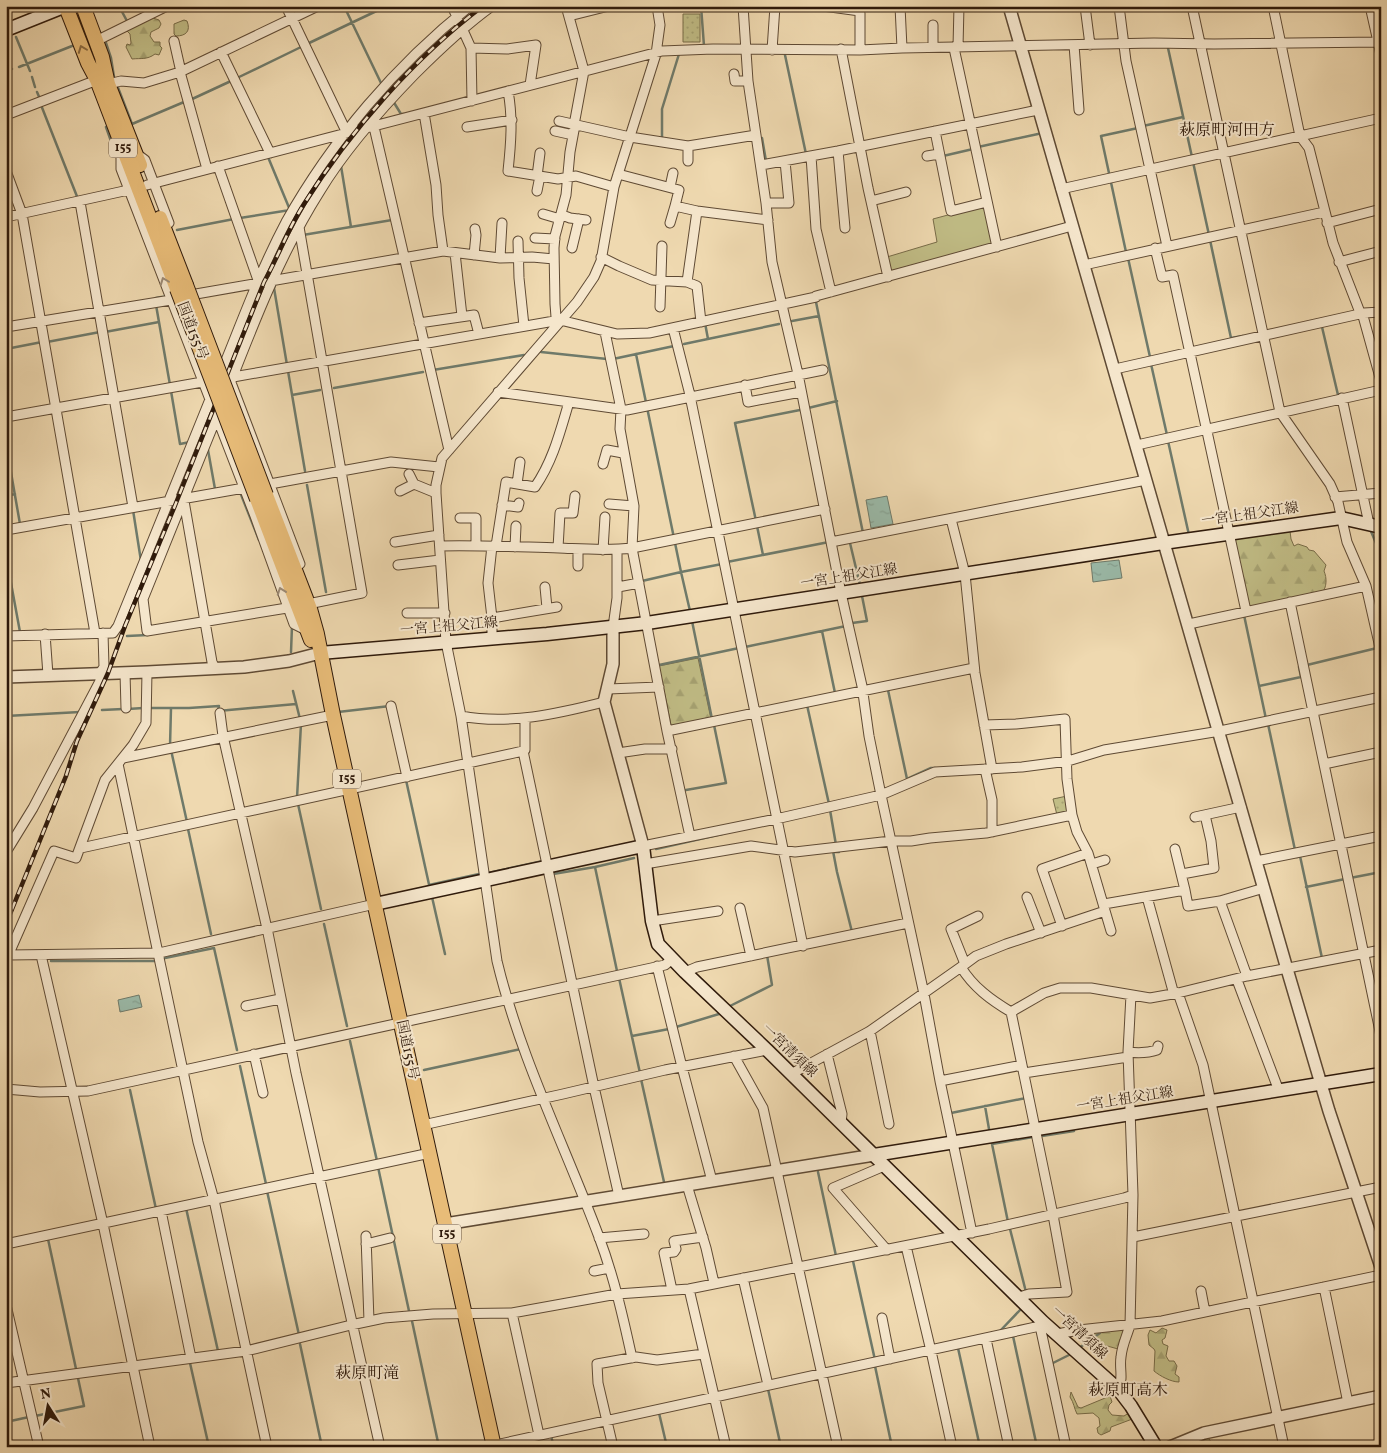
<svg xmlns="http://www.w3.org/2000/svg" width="1387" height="1453" font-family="Vollkorn,'Noto Serif JP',serif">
<defs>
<pattern id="forest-firs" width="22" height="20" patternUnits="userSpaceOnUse" patternTransform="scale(1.25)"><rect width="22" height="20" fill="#c1bd86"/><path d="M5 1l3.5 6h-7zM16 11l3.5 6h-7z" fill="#a6a272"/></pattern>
<pattern id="park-dots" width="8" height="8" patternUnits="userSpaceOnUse" patternTransform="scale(1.25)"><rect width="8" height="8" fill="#c1bd86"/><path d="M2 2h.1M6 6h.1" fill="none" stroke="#a6a272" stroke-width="1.8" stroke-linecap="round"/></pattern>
<pattern id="water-ripples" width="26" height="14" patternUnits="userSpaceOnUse" patternTransform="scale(1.25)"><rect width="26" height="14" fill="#9abaa9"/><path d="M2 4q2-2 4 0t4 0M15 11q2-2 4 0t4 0" fill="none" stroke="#859f90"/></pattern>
</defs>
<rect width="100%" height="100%" fill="#efd9b0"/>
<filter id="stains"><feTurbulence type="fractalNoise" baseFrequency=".004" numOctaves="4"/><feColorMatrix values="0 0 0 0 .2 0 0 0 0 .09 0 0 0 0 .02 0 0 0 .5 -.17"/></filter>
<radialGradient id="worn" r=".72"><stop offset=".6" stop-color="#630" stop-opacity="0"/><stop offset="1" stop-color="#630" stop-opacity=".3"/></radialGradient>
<path fill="url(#forest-firs)" stroke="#786c48" d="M 150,17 L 159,20 L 161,24 L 159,28 L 151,32 L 150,36 L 154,42 L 160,42 L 160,46 L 162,48 L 159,55 L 155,54 C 147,60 141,58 132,59 L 126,47 L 127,44 L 130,45 L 131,43 L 130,34 L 126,30 Z
M 184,20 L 187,21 C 191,31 186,36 176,36 L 174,34 L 174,24 Z
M 1290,531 L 1291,539 L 1294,546 L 1298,544 L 1307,547 L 1309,550 L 1314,551 L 1326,565 L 1324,571 C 1327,578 1327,587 1322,593 L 1254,607 L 1247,605 L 1231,536 Z
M 698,658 L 711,719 L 674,727 L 671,725 L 659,666 Z
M 1120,1327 L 1125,1330 L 1125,1335 L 1120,1339 L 1121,1344 L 1118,1349 L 1093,1342 L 1094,1333 L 1096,1330 Z
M 1162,1328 L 1167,1330 L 1165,1338 L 1162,1340 L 1163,1344 L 1168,1346 L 1166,1356 L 1169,1361 L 1174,1361 L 1177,1366 L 1175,1374 L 1179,1377 L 1179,1382 C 1171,1382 1160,1376 1154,1371 L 1155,1351 L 1154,1349 L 1149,1345 L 1148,1335 L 1150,1330 L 1156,1333 Z
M 1071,1392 L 1078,1407 L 1081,1408 L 1110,1396 L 1112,1402 L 1109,1405 L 1108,1410 L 1112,1415 L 1124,1416 L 1132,1411 L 1135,1418 L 1111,1427 L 1110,1431 L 1101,1435 L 1098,1433 L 1097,1428 L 1100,1426 L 1099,1418 L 1093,1413 L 1077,1414 C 1074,1408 1074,1403 1070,1397 Z
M 1207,1436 L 1211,1442 L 1218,1442 L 1221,1447 L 1182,1447 Z"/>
<path fill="url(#park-dots)" stroke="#786c48" d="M 683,14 L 700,14 L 700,42 L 683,42 Z
M 1067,796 L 1069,809 L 1067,812 L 1057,815 L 1053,799 Z"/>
<path fill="#c1bd86" stroke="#786c48" d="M 985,205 L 992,244 L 890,271 L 887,257 L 937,242 L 933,219 Z"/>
<path fill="url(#water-ripples)" stroke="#6f7a6a" d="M 887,496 L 893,524 L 871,528 L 866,500 Z
M 1119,560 L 1122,578 L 1093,582 L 1091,563 Z
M 139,995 L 142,1007 L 120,1012 L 118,1000 Z"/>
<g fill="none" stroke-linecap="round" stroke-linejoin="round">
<path stroke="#6f7a6a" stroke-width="2.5" d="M 344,6 L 381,83
M 701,6 L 704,46
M 120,8 L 127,21
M 6,11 L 9,20
M 16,37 L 30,71
M 105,40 L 111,58 L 114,77
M 307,44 L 387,6
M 1168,48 L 1192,157
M 785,55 L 806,154
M 19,67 L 72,46
M 6,72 L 12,69
M 32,77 L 35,87
M 237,78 L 301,47
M 117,85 L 132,124 L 184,102 L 185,104
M 37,92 L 40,99
M 190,100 L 231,81 L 232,82
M 393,101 L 401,114 L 404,114
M 41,105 L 78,199
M 1143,126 L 1183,117
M 106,127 L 117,158
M 662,139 L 662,109 L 679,54
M 760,139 L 762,138 L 766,161
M 978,147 L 1038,134
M 943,156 L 973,149
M 1193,162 L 1209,235
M 341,166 L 351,227
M 240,218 L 290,210 L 268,157
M 177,230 L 234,219
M 303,235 L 392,220
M 1210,240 L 1231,338 L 1243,336
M 1126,252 L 1101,136 L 1138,128
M 1128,258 L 1150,357
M 275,285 L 274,288 L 287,365
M 156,298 L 167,296 L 166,295
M 816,302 L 863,533
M 156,305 L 170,385
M 792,321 L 819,316
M 705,323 L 708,339
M 1321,327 L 1322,327 L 1338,395
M 105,332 L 159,322
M 47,342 L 100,332
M 684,344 L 779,324
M 6,349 L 42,342
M 541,352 L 607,359
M 636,354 L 681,572 L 642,581
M 613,359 L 674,346
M 1151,364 L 1167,435
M 433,370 L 524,355
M 288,371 L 305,471
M 334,388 L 423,372
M 171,391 L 180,444 L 190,442
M 292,395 L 320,390
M 1168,441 L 1189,535
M 6,444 L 20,524
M 208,450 L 215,489
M 307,485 L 326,592
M 240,492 L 259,540
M 6,496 L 15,494
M 133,510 L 141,561
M 756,521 L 735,423 L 800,410 L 837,401
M 757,526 L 763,555
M 1370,529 L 1381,555
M 850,543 L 860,585
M 6,556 L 20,632
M 727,562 L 829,542
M 690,611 L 681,572 L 722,564
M 1244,615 L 1266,719
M 692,621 L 712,719
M 852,623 L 867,621 L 862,596
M 822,631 L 835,693
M 127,636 L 148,635
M 745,647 L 846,626
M 291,652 L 292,626
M 659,665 L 739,648
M 1307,665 L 1377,648
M 1259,686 L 1301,677 L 1299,667
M 888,690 L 907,779 L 931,768 L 935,768
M 293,691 L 300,719
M 807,705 L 829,804
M 148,708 L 189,708 L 219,706 L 218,711 L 296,704
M 128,709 L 143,708
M 102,710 L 123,709
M 338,712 L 390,706
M 6,716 L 80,712
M 1268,724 L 1295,850
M 170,746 L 171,708
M 171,750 L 187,822
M 406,780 L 430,889
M 686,790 L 726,783 L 714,725
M 297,798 L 301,724
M 298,804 L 321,909
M 830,810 L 836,845
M 188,829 L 211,934
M 656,849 L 722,834
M 839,852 L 835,852 L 833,851 L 837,872 L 852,932
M 1297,857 L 1300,856 L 1322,958
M 488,873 L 543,861
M 553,874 L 595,867
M 1350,878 L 1381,872
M 429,885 L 479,874
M 1306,887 L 1345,879
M 432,897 L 445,954
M 324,924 L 347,1026
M 165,958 L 214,948 L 237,1050
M 51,961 L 155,961
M 617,971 L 595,867 L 634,858
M 619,978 L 640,1073
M 730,1006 L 772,985 L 767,955
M 676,1027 L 719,1014
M 632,1036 L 669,1029
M 1378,1038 L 1381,1053
M 350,1041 L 377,1161
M 240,1066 L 266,1184
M 424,1070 L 521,1049
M 641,1079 L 664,1182
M 130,1090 L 156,1209
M 985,1106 L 989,1129
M 951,1113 L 1026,1098 L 1025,1096
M 1042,1136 L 1074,1131
M 378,1167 L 409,1311
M 818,1172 L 836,1256
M 267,1191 L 299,1335
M 186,1208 L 218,1351
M 1008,1222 L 992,1144 L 1033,1137
M 1010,1229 L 1026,1292
M 853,1261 L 875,1360
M 412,1321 L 439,1447
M 1000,1331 L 1022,1308
M 1011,1336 L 1013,1336 L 1037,1447
M 300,1344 L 322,1447
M 958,1348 L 980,1447
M 1079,1348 L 1100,1333 L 1101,1329
M 190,1363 L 209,1447
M 1051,1364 L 1073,1353
M 875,1366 L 892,1447
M 768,1389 L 781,1447
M 659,1413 L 667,1447
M 35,1416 L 84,1406 L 48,1239
M 6,1422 L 29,1417
M 6,1428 L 10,1447
M 551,1436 L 554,1447"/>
<g stroke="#5f4a34" stroke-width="11">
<path id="minor" d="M 286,6 L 346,131
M 452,6 L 471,48 L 472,101
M 566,6 L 584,71 L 574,125
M 743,6 L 748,81 L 766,203 L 772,262 L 798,374 L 841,593 L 862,686 L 869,736 L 881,795 L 924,994 L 940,1081 L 972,1233
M 823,6 L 860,11 L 863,6
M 900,6 L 902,48
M 1085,6 L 1090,45
M 1119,6 L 1126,61 L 1167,246
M 1192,6 L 1280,412 L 1330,484 L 1338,502 L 1347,542 L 1366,586 L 1381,652
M 1273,6 L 1300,136 L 1309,148 L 1333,243 L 1361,315 L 1363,316 L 1381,381
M 1370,6 L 1381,55
M 569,16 L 609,6
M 96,41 L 167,6
M 174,41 L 181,72
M 1074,45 L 1079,110
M 933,47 L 933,25
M 958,47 L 959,6
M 471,48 L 507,49 L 536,45 L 530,85
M 954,48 L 997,247
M 841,49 L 868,188 L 888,277
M 772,50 L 775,6
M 860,50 L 860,11
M 221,52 L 270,153
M 180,72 L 207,169
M 734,74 L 735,81 L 748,81
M 108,84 L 121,81 L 144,83 L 180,72 L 318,6
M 508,91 C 513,118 511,143 508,171 L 558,179 L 576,176 L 614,187
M 424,113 L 436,185 L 438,215 L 443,251
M 6,115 L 97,80
M 559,121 L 630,137 L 688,146 L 756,135
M 374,127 L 449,450
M 467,127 L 512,120
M 555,131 L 573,135
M 935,131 L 951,211 L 987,202
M 838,151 L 845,228
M 121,152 L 121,169 L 255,516 L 294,624 L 306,630
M 811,156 L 816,229 L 831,292
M 927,156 L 939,154
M 141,157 L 145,160 L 169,223
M 688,161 L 688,146
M 761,165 L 838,151 L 1038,110
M 218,166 L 258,280
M 6,171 L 22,214 L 95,633
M 618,174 L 679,190 L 675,206 L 697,211 L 768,220
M 537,176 L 540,153
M 147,185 L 662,51 L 713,49 L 860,50 L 902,48 L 1154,43 L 1214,44 L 1381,42
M 670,187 L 673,173
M 1061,189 L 1381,118
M 537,191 L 540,176
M 871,201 L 906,192
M 80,202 L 133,507
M 766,203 L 789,203 L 785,161
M 697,211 L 687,282 L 697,286 L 701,322
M 543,214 L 560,219
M 562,215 L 570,218 L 586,220
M 6,217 L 133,189
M 670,223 L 675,206
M 1327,223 L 1381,209
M 299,227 L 362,593 L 313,603 L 310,609
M 535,238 L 555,239
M 518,241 L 519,278 L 524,326
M 572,248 L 579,219
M 1155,248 L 1162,277 L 1173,275 L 1246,611
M 455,253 L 462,316
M 474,255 L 476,235 L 475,229
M 601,257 L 619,266 L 652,280 L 687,282
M 500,258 L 502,223
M 1339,262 L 1381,251
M 1084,265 L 1324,212
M 196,294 L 443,251 L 500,258 L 532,257 L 554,259
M 660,307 L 662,246
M 560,320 L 556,317 L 555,304 L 554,248 L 555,236 L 566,195 L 570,152 L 575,125
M 419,323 L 474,315 L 479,334
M 6,327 L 171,300
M 673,328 L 689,391 L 803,946
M 605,332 L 621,409 L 620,429 L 634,506 L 632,548 L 667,731 L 690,836
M 1115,369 L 1364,313 L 1381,312
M 220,375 C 241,324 260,271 286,222 C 332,140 396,65 470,6
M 233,377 L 560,320 L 617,334 L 649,333 L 816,297 L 816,296 L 1072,226
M 230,380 L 300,564
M 745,385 L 748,402 L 801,392
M 498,392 L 627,410 L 823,370
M 226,394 C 253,325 280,254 320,191 C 346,148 380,110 415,74 C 439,50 464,26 492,6
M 1342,398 L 1369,524
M 221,406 L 143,599 L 147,631 L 287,608
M 6,417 L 208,381
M 1137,445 L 1381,390
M 603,464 L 607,450 L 623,453
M 409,474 L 414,484
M 270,484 L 391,462 L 439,467
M 517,484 L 520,462
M 400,491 L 414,484 L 436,493
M 1335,497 L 1381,493
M 184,501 L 212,662 L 215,668
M 609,504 L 634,506
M 502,505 L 518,507 L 519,503
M 460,518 L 476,518 L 476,545
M 951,519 L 965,574 L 975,673 L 992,769
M 6,530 L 244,488
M 395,542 L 439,535
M 831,542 L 1146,480
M 440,546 C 479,545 519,547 559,548 C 584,549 608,551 632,548 L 825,509
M 492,546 L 488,583 L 492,618 L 492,638
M 496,546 L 506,482 L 535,487 C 553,461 560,432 569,402
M 515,547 L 516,526
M 558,548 L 560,513 L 573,513 L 575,496
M 603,550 L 605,517
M 398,565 L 440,560
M 578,566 L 578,549
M 545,587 L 547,608
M 618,587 L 639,583
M 1290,602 L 1381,1036
M 407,613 L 445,613
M 492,618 L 557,607
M 1189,624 L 1366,586
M 613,627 L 617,598 L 617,550
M 45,634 L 48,675
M 6,636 L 113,633 L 118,626 L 215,387
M 125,673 L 126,708
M 608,689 L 659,687
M 391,706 L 407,777
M 220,713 L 223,736 L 268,933 L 296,1073 L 380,1447
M 461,716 C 509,725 557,714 604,702
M 525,718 L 525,750 L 523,751 L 594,1087 L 619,1196
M 984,725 L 1016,724 L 1065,719 L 1067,779 L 1072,815
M 667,731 L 974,668
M 618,753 L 645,749 L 672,749
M 123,758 L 333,715
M 118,764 L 198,1142 L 214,1200 L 267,1447
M 1324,764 L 1381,752
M 985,769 L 992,800 L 992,832
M 1195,817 L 1241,807
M 643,846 L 776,819 L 881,795 L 935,772 L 1022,767 L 1068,761 L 1104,750 L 1220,731 L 1381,697
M 81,848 L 523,751
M 1175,849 L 1185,890
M 6,852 L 33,808 L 100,681 L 100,673 L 104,667 L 103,633
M 1256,861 L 1381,836
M 645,864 L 751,846 L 795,852 L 891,841 L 911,841 L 930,838 L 986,833 L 1072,815 L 1077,832 L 1088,853 L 1111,931
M 1092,864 L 1105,860
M 1182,874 L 1214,868 L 1211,841 L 1205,815
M 1027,897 L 1041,933
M 1147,897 L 1173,991 L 1178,993 L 1203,1065 L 1284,1447
M 1220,901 L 1247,976
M 1104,904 L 1185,890 L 1188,906 L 1220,901 L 1264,888
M 740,908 L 751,956
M 652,921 L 718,911
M 1062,926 L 1042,869 L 1088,853
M 9,955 L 159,953 L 375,904
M 41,955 L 103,1224 L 150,1447
M 7,958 L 54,851 L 76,858 L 105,780 L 133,745 L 146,723 L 147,672
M 965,964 L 951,929 L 978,916
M 657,966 L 682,1067 L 712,1181
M 961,967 L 976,956 L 1006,944 L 1105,911
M 685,972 L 697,967 L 908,923
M 1237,980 L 1279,1091
M 246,1006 L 280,999
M 1011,1012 L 1044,993 L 1060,988 L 1091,988 L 1150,998 L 1178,993 L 1247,976 L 1381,950
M 870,1031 L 889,1124
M 1128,1052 C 1137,1053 1148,1053 1157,1050 L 1158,1046
M 254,1054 L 263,1093
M 827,1054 L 842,1114 L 841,1123
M 734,1056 L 763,1108 L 838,1447
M 1024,1073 L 1128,1057
M 791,1074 L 870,1031 L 961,967 C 973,987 991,1000 1011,1012 L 1053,1215 L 1067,1292 L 1029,1294 L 1019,1297
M 940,1081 L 1022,1065
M 6,1089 L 40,1092 L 88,1091 L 665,965 L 672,959
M 423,1125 L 563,1094 L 665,1070 L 767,1050
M 884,1166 L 833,1188 L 887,1250
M 687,1185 L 706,1248 L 714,1283
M 161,1211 L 191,1358
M 366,1236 L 369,1321
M 1133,1237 L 1381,1187
M 599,1238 L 644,1234
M 6,1244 L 430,1153
M 366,1244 L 390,1238
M 906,1246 L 931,1351 L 952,1447
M 594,1271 L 609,1268
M 743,1278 L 768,1385
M 1324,1287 L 1348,1403
M 689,1289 L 726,1447
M 672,1290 L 664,1253 L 674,1252 L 676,1249 L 674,1241 L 703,1237
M 1201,1291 L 1205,1312
M 6,1305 L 39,1447
M 512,1313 L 539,1435
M 882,1318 L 890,1359
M 1043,1322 L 1040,1326 L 1066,1447
M 1057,1334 L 1079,1330 L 1162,1321 L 1381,1275
M 986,1339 L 1009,1447
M 632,1358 C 623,1317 614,1277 599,1237 C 565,1146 520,1057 497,961 L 461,716 L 446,642 L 436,493 L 436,485 L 442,458 L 577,302 L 594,277 L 601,261 L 614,187 L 656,54 L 660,25 L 657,6
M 6,1383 L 246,1351 L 351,1325 L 384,1318 L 433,1314 L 512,1313 L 617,1294 L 689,1289 L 989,1229 L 1124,1198 L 1133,1195
M 1118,1389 C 1124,1378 1119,1369 1121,1357 C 1122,1345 1127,1336 1130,1325 L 1133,1195 L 1128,1052 L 1131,995
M 486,1447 L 1040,1326
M 613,1447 L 598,1383 L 597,1364 L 636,1357 L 657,1360 L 704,1354"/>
</g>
<g stroke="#5f4a34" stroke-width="14">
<path id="tertiary" d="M 1009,6 L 1287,969 L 1329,1111 L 1381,1267
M 613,627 L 613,664 L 604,702 L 643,846
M 6,677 L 147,672 L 244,667 L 289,661 L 320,653
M 445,1224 L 874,1155
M 1170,1447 L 1204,1433 L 1381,1396"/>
</g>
<g stroke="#2f1a0b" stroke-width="15">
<path id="secondary" d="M 6,30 L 66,6
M 320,653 L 547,634 L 647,623 L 1163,543 L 1341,518 L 1381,527
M 375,904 L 643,846 L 652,921 L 658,944 L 685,972 L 767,1050 L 1043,1322 L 1118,1389 L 1131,1406 L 1156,1447
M 874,1155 L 1381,1074"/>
</g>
<g stroke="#2f1a0b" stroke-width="16">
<path id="trunk" d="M 83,6 L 102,57 L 108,84 L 140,165
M 66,7 L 88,63 L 97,80 L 177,289
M 160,218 L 186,285
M 266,495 L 310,609 L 317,634 L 333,715 L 494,1447
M 257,499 L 311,640"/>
</g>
<use href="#minor" stroke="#f5e6cc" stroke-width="9"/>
<use href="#tertiary" stroke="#f5e6cc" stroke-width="11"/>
<use href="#secondary" stroke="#f5e6cc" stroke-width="12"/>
<use href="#trunk" stroke="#e8bc78" stroke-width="14"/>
<g stroke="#2f1a0b" stroke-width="4.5">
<path id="rail" d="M 6,924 L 66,776 L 77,741 L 108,673 L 125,626 L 174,508 L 264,282 C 278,257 288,229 304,204 C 350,131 414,58 483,6"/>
</g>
<use href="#rail" stroke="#f5e6cc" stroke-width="2.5" stroke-dasharray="8" stroke-linecap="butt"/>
<g stroke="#2f1a0b" stroke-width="16" stroke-linecap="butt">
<path id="trunk-bridge" d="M 186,285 L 266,495
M 177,289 L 257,499"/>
</g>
<use href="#trunk-bridge" stroke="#e8bc78" stroke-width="14"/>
</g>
<defs><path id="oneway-chevron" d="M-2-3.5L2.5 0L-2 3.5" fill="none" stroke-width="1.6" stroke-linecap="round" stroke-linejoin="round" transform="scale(1.25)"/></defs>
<use stroke="#8c6b42" href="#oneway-chevron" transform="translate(82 49) rotate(-111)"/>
<g stroke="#9c8a75">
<use href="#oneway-chevron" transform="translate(164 281) rotate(-111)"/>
<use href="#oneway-chevron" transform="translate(281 591) rotate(-110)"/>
</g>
<g text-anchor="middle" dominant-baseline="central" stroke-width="4" stroke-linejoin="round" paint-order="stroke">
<g fill="#f5e6cc" stroke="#6a5745" stroke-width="1">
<rect x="109" y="138.5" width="28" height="19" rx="4"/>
<rect x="333" y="769.5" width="28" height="19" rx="4"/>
<rect x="433" y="1224.5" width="28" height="19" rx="4"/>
</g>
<g font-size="12" font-weight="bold" fill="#2f1a0b">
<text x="123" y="148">155</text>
<text x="347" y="779">155</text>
<text x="447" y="1234">155</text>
</g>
<g font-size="14" fill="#2f1a0b" stroke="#f5e6cc">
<text transform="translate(192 331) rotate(69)">国道155号</text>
<text transform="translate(1250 515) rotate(-8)">一宮上祖父江線</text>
<text transform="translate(849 577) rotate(-9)">一宮上祖父江線</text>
<text transform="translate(449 627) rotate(-5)">一宮上祖父江線</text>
<text transform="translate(407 1050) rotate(78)">国道155号</text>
<text transform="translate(789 1051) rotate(44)">一宮清須線</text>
<text transform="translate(1125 1100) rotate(-9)">一宮上祖父江線</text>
<text transform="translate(1079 1333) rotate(43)">一宮清須線</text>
</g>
<g font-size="16" fill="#2f1a0b" stroke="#f5e6cc">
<text x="1227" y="131">萩原町河田方</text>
<text x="367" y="1374">萩原町滝</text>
<text x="1128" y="1391">萩原町高木</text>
</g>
</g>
<rect width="1387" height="1453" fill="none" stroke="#efd9b0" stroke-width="25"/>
<rect x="8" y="8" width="1372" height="1438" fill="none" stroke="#2f1a0b" stroke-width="2.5"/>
<rect x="12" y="12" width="1362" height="1428" fill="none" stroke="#2f1a0b"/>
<g transform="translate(48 1406) rotate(349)" stroke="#f5e6cc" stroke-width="4" paint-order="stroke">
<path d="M0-4L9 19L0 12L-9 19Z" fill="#2f1a0b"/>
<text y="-8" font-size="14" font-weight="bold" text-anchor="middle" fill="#2f1a0b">N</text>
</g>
<rect width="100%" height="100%" filter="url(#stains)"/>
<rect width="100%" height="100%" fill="url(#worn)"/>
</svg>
